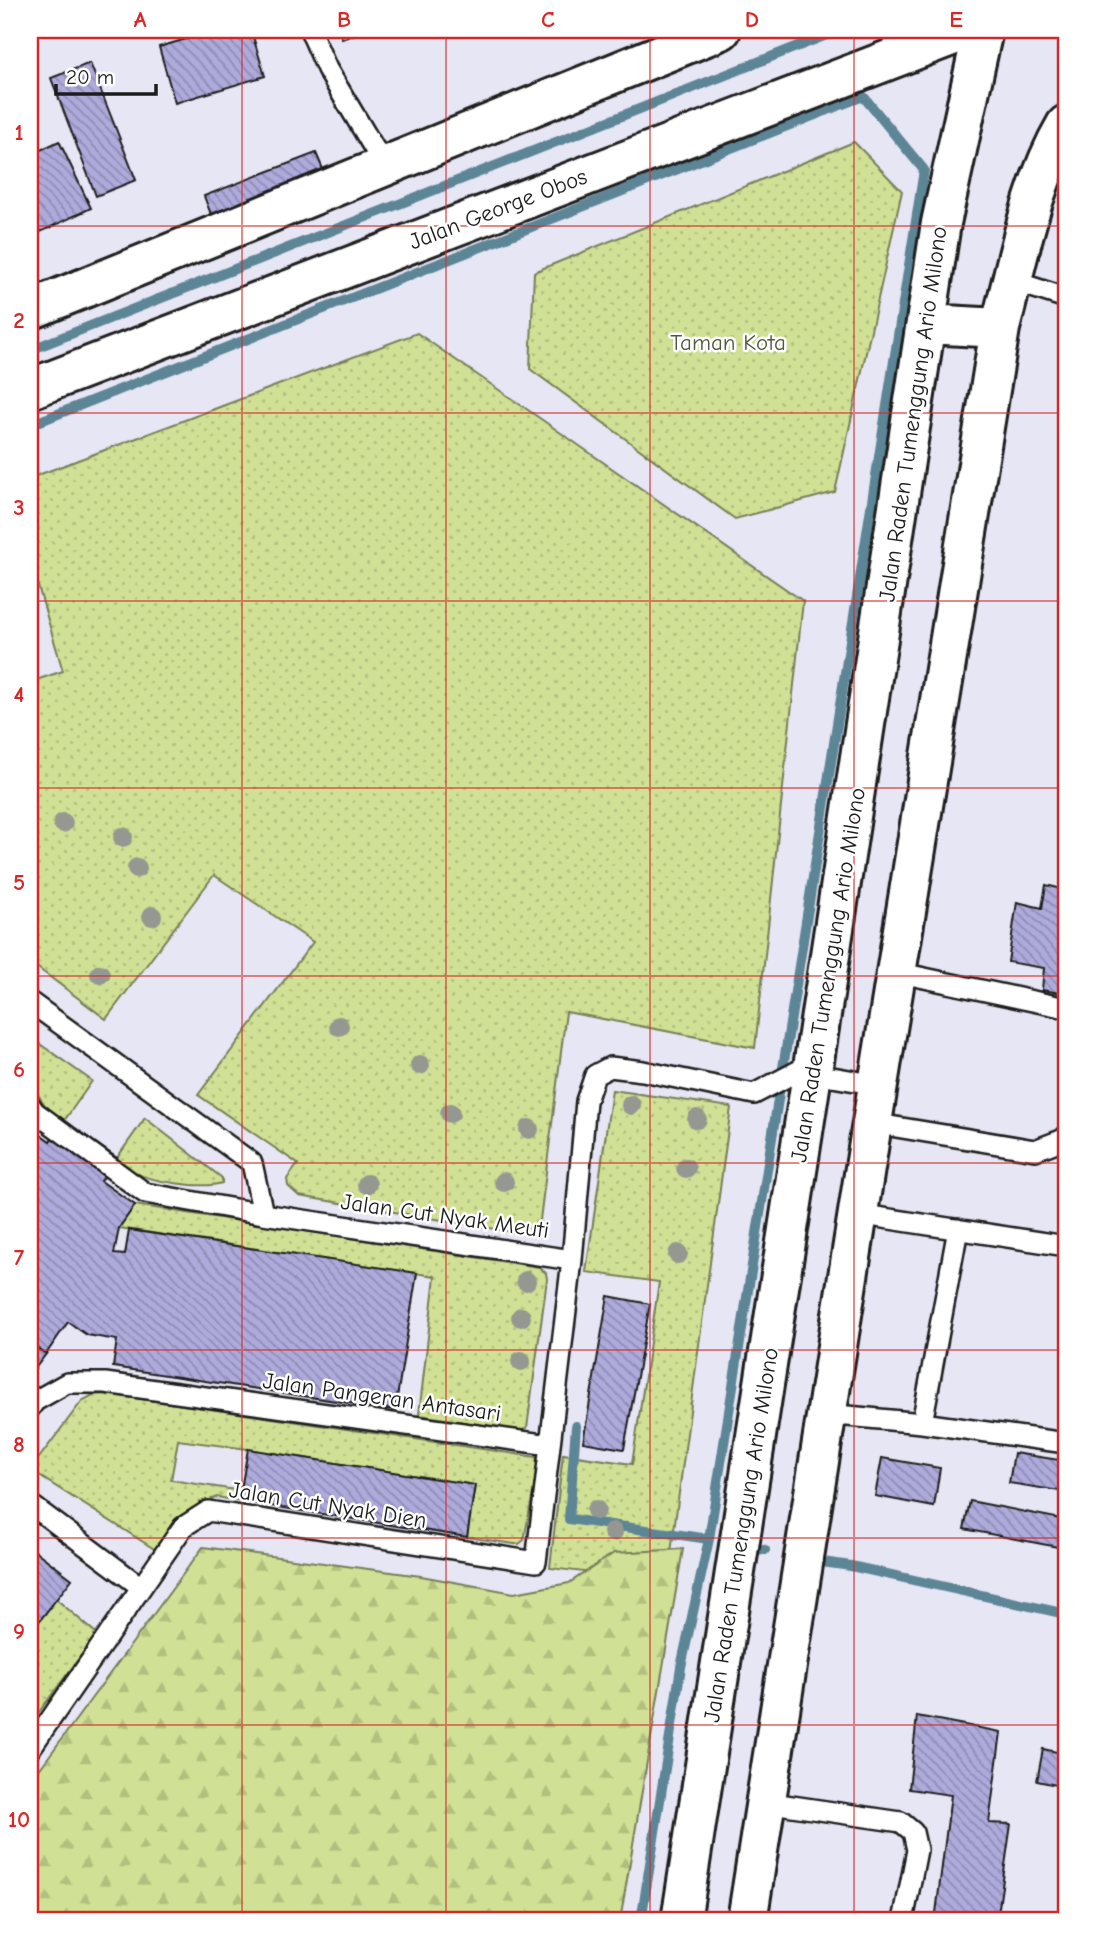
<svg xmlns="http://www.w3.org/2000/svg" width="1096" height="1951" font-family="'Comic Neue',sans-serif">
<defs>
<pattern id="grass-dots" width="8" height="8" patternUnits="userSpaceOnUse" patternTransform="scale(1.75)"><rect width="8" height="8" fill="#d0e094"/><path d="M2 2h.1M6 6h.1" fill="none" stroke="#b2c07f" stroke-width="1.8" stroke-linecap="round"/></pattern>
<pattern id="forest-firs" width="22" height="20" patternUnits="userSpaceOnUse" patternTransform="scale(1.75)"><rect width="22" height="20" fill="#d0e094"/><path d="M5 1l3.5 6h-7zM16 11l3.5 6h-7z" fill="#b2c07f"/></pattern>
<pattern id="building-back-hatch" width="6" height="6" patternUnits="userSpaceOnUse" patternTransform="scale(1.75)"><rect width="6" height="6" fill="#aeabdc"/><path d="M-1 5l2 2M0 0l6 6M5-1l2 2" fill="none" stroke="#8d8ab2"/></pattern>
</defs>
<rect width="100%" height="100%" fill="#e7e6f4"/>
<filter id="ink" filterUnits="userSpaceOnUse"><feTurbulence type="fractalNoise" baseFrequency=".0143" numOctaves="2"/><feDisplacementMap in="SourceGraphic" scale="14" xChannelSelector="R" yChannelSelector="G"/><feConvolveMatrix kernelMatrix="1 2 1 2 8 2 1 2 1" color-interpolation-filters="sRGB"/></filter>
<g filter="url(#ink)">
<path fill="url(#grass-dots)" stroke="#767e58" stroke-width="2" d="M 854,142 L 902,191 L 835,492 L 735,519 L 530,369 L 534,272 Z
M 417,333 L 803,601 L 755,1048 L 566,1012 L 538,1236 L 299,1196 L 288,1186 L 287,1179 L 298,1164 L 198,1095 L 313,942 L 214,875 L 106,1019 L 30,962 L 30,682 L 63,671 L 30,559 L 30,478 Z
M 30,1037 L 92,1081 L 64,1121 C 30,1101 30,1073 30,1037 Z
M 612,1090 L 731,1107 L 667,1582 L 550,1568 L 563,1454 L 632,1464 L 659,1282 L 586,1272 Z
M 145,1118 L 222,1178 L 222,1183 C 203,1189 152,1182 134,1172 C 128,1169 122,1163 117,1158 Z
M 135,1205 L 539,1267 L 546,1273 L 547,1279 L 527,1428 L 521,1431 L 419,1415 L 435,1276 L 119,1228 Z
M 108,1394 L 536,1457 L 539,1461 L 524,1540 L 519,1544 L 514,1544 L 467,1537 L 475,1485 L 248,1449 L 178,1440 L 171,1480 L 242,1491 L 239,1501 L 217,1497 L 201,1503 L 159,1552 L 30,1470 L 82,1401 L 93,1395 Z
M 56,1599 L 97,1634 L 30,1724 L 30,1633 Z"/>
<path fill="url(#forest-firs)" stroke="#767e58" stroke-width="2" d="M 203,1547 L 421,1576 L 514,1593 L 569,1583 L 614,1553 L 683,1549 L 620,1921 L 30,1921 L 30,1782 Z"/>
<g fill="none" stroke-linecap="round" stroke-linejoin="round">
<path stroke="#5c8596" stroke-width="10" d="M 30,350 L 839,30
M 30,425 L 863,96 L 924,170 L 709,1539 L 681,1667 L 641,1921
M 576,1426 L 569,1519 L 709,1539
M 745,1546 L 765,1550
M 822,1562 L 851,1566 L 1066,1614"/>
</g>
<path fill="url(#building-back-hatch)" stroke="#1c1c1c" stroke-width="2" d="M 217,30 L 251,30 L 265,76 L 175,103 L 159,47 Z
M 339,30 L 367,30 L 342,39 Z
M 90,63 L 136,180 L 96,196 L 51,78 Z
M 59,141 L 91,208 L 30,237 L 30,155 Z
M 316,153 L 325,174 L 212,217 L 204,196 Z
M 1046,885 L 1066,890 L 1066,994 L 1042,990 L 1044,968 L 1008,962 L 1017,902 L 1042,908 Z
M 64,1121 L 117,1158 L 101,1181 L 135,1205 L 119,1228 L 114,1254 L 125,1255 L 129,1230 L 417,1273 L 395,1410 L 113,1367 L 117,1340 L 87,1335 L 68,1322 L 46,1354 L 30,1343 L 30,1127 L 50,1141 Z
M 608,1296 L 650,1304 L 624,1449 L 583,1442 Z
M 30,1343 L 46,1354 L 30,1375 Z
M 248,1449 L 475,1485 L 467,1537 L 239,1501 Z
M 1014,1453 L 1066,1461 L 1066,1492 L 1009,1483 Z
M 882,1458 L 940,1468 L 934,1507 L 875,1496 Z
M 970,1501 L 1066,1520 L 1063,1548 L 964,1529 Z
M 30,1547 L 72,1579 L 30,1633 Z
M 917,1716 L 1001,1732 L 989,1823 L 1011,1824 L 997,1921 L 935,1921 L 951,1795 L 909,1789 Z
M 1043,1749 L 1066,1754 L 1066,1787 L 1037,1781 Z"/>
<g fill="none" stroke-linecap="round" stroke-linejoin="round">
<g stroke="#1c1c1c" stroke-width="24">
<path id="service" d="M 310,30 L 327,69 L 384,165
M 1013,281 L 1066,298
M 896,972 L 1066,1008
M 30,1002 L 252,1163 L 263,1214
M 30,1105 L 35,1112 L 145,1193 L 263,1214 L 572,1260 L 586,1101 L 595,1075 L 610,1067 L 643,1071 L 754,1094 L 798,1071 L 878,1085
M 872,1123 L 1035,1150 L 1064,1139 L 1066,1136
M 857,1214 L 1066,1246
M 30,1408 L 35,1401 L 67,1383 L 105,1383 L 550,1445 L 572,1260
M 826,1414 L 922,1423 L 1066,1443
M 922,1423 L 958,1229
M 30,1504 L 141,1587
M 30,1749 L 183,1527 L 208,1511 L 536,1562 L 550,1445
M 765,1802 L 901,1822 L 913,1832 L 917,1850 L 903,1921"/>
</g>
<g stroke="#1c1c1c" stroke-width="44">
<path id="primary" d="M 30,310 L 721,30
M 30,389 L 967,30"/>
</g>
<g stroke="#1c1c1c" stroke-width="44">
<path id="trunk" d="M 927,324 L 1000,328
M 681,1921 L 812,1074 L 941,223 L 983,30
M 747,1921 L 878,1085 L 1000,328 C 1018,261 1030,186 1066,125"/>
</g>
<use href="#service" stroke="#fff" stroke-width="19"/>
<use href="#primary" stroke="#fff" stroke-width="38"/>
<use href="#trunk" stroke="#fff" stroke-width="38"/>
</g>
<g fill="#959791">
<circle cx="63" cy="823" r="10"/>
<circle cx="123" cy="837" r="10"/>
<circle cx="137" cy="868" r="10"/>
<circle cx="152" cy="916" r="10"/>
<circle cx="100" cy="974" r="10"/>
<circle cx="339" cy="1026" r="10"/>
<circle cx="420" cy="1065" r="10"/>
<circle cx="631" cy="1105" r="10"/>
<circle cx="450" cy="1113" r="10"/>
<circle cx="697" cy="1119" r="10"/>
<circle cx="529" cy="1129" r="10"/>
<circle cx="686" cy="1168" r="10"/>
<circle cx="504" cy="1182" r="10"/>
<circle cx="367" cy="1184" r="10"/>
<circle cx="678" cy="1254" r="10"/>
<circle cx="526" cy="1281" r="10"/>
<circle cx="521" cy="1317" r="10"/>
<circle cx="521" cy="1361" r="10"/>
<circle cx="596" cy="1510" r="10"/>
<circle cx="613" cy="1532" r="10"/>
</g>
</g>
<path fill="none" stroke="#d62828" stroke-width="2" stroke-opacity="0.55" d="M 242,30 L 242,1921M 446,30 L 446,1921M 650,30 L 650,1921M 854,30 L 854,1921M 30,226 L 1066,226M 30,413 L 1066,413M 30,601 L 1066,601M 30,788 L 1066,788M 30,976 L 1066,976M 30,1163 L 1066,1163M 30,1350 L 1066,1350M 30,1538 L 1066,1538M 30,1725 L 1066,1725"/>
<g text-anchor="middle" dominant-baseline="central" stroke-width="5" stroke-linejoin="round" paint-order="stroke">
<g font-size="23" fill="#1c1c1c" stroke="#fff">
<text transform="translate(498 209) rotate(-21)">Jalan George Obos</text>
<text transform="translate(913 414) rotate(-82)">Jalan Raden Tumenggung Ario Milono</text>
<text transform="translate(828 975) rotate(-81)">Jalan Raden Tumenggung Ario Milono</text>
<text transform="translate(445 1216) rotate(8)">Jalan Cut Nyak Meuti</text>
<text transform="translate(382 1397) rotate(8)">Jalan Pangeran Antasari</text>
<text transform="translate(328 1505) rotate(9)">Jalan Cut Nyak Dien</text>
<text transform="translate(741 1535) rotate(-81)">Jalan Raden Tumenggung Ario Milono</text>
</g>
<g font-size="23" fill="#525740" stroke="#fff">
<text x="728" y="342">Taman Kota</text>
</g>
</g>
<rect width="1096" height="1951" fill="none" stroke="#fff" stroke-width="77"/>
<path d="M56 84v10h100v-10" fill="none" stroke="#1c1c1c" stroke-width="3.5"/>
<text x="66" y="84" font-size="21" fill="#1c1c1c" stroke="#ffffff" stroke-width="5" paint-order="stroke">20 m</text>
<rect x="38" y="38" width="1020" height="1874" fill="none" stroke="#d62828" stroke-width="2.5"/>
<g font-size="23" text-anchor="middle" font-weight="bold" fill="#d62828">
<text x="140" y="27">A</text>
<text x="344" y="27">B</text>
<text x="548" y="27">C</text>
<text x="752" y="27">D</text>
<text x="956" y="27">E</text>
<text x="19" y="140">1</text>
<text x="19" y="328">2</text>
<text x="19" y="515">3</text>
<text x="19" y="702">4</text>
<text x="19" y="890">5</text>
<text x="19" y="1077">6</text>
<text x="19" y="1265">7</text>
<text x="19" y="1452">8</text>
<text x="19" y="1639">9</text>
<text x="19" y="1827">10</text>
</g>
</svg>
